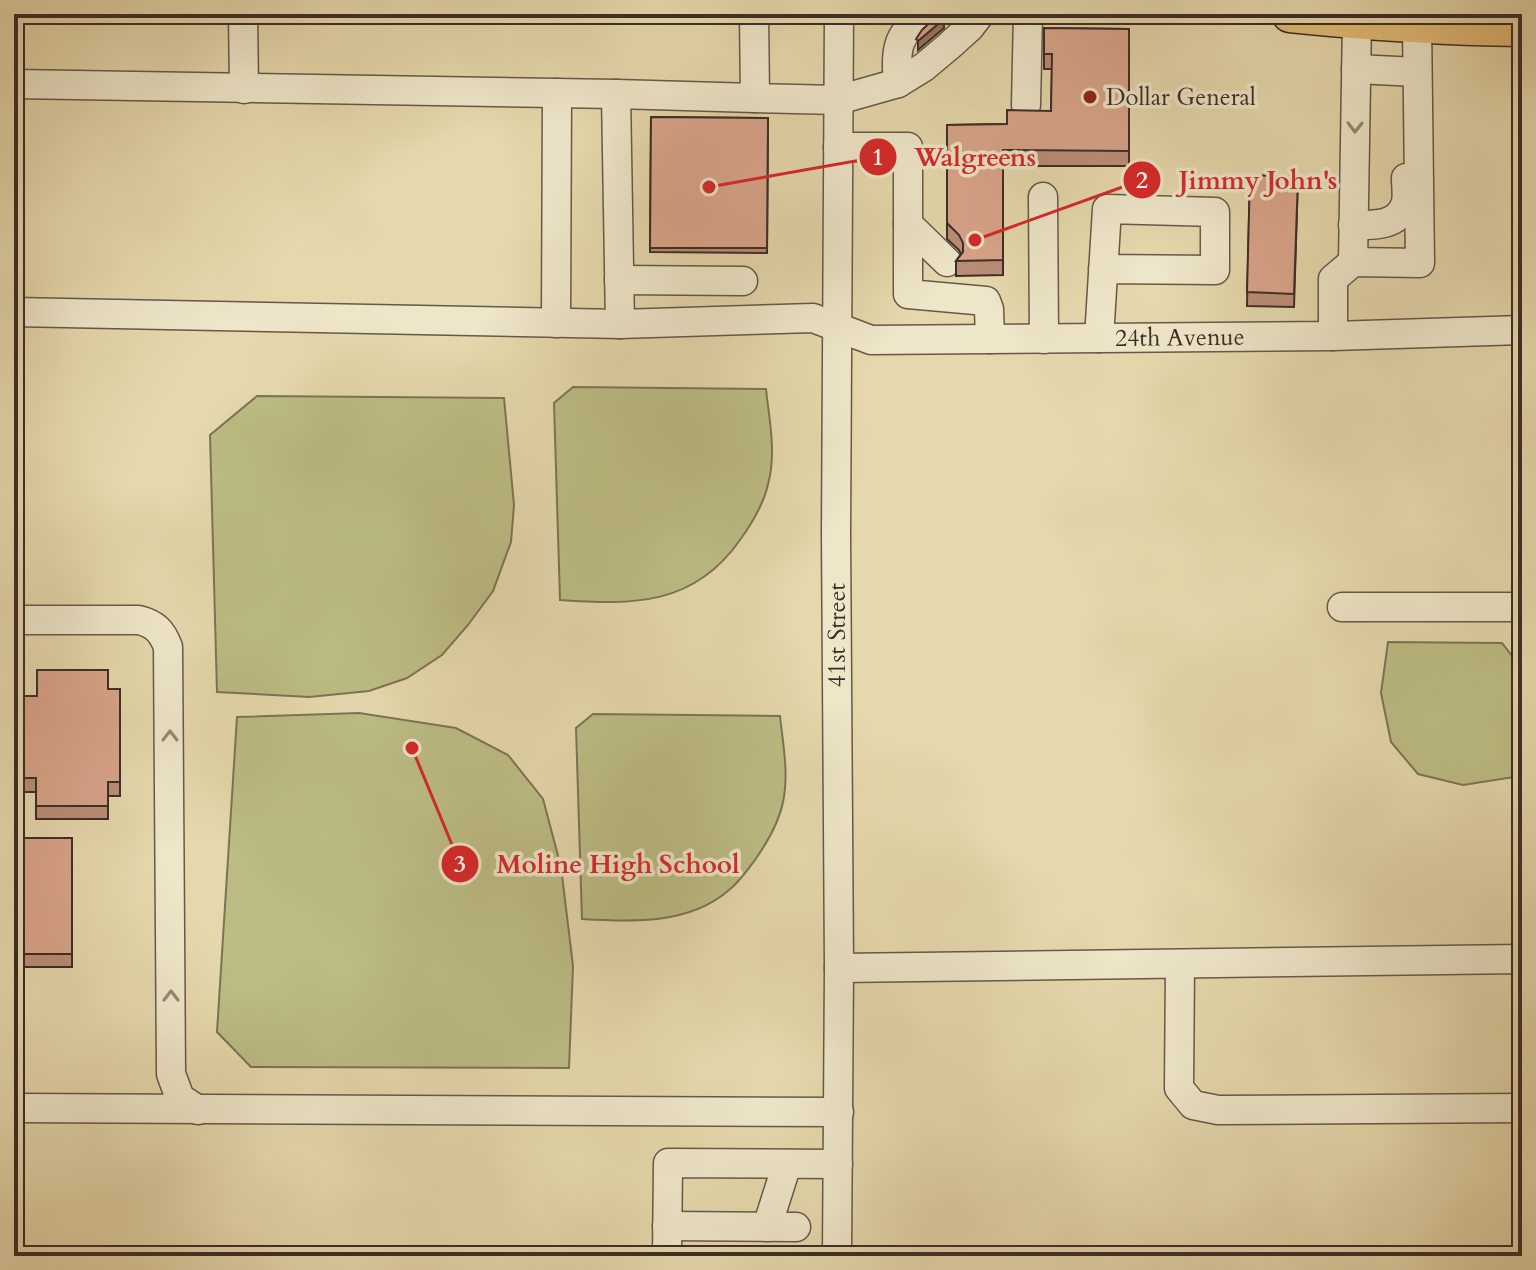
<svg xmlns="http://www.w3.org/2000/svg" width="1536" height="1270" font-family="Cardo,serif">
<rect width="100%" height="100%" fill="#e5d8ac"/>
<filter id="stains"><feTurbulence type="fractalNoise" baseFrequency=".0025" numOctaves="4"/><feColorMatrix values="0 0 0 0 .2 0 0 0 0 .09 0 0 0 0 .02 0 0 0 .5 -.17"/></filter>
<radialGradient id="worn" r=".72"><stop offset=".6" stop-color="#630" stop-opacity="0"/><stop offset="1" stop-color="#630" stop-opacity=".3"/></radialGradient>
<path fill="#bcbc84" stroke="#7c7456" stroke-width="2" d="M 573,387 L 766,389 C 769,418 776,450 769,480 C 765,502 753,522 740,540 C 694,606 633,605 560,600 L 554,403 Z
M 257,396 L 504,398 L 514,505 L 511,542 L 493,591 L 468,625 L 442,655 L 407,678 L 369,691 L 309,697 L 217,692 L 210,435 Z
M 1388,642 L 1502,643 L 1516,661 L 1521,776 L 1463,785 L 1418,774 L 1391,742 L 1381,693 Z
M 359,713 L 456,728 L 508,755 L 543,799 L 561,867 L 573,966 L 569,1068 L 251,1067 L 217,1032 L 237,717 Z
M 593,714 L 780,716 C 783,744 789,774 783,802 C 779,822 768,841 757,857 C 749,868 740,881 729,890 C 689,925 631,922 582,919 L 576,728 Z"/>
<g fill="none" stroke-linecap="round" stroke-linejoin="round">
<g stroke="#665849" stroke-width="31">
<g id="minor">
<path d="M 243,14 L 244,89"/>
<path d="M 754,14 L 755,98 L 838,100 L 898,83 L 924,67 L 949,46 L 970,27 L 980,14"/>
<path d="M 1356,69 L 1417,72"/>
<path d="M 898,83 C 895,49 897,34 925,14"/>
<path d="M 14,84 L 616,94"/>
<path d="M 1026,105 L 1028,14"/>
<path d="M 838,147 L 908,147 L 908,294 L 986,301 L 989,309 L 990,339"/>
<path d="M 1043,197 L 1044,339"/>
<path d="M 908,224 L 947,262"/>
<path d="M 1353,225 C 1372,225 1397,227 1405,205 C 1408,198 1406,186 1406,178"/>
<path d="M 1353,262 L 1357,21"/>
<path d="M 619,280 L 743,281"/>
<path id="s1" d="M 14,312 L 620,324 L 813,318 L 871,340 L 1333,336 L 1522,330"/>
<path d="M 556,323 L 557,93"/>
<path d="M 620,324 L 616,94 L 755,98"/>
<path d="M 1333,336 L 1333,279 L 1353,262 L 1420,263 L 1417,24"/>
<path d="M 1099,338 L 1107,209 L 1215,212 L 1215,270 L 1103,269"/>
<path d="M 1342,607 L 1522,607"/>
<path d="M 14,620 L 139,620 C 155,624 162,631 168,647 L 171,1074 L 180,1098 L 198,1110"/>
<path d="M 1180,964 L 1179,1088 L 1193,1105 L 1218,1110 L 1522,1108"/>
<path d="M 839,968 L 1522,959"/>
<path d="M 14,1108 L 839,1112"/>
<path d="M 667,1226 L 796,1227"/>
<path d="M 767,1227 L 787,1164"/>
<path d="M 667,1256 L 668,1163 L 838,1164"/>
<path d="M 837,1256 L 839,968 L 836,534 L 839,14"/>
</g>
</g>
<g stroke="#3c2d28" stroke-width="39">
<path id="major" d="M 1290,14 C 1367,22 1445,27 1522,28"/>
</g>
<use href="#minor" stroke="#eee6c9" stroke-width="28"/>
<use href="#major" stroke="#e2bc76" stroke-width="36"/>
</g>
<path fill="#bb8d77" stroke="#3c2d28" stroke-width="2" d="M 1044,28 L 1129,29 L 1129,166 L 1003,166 L 1003,275 L 956,276 L 956,261 L 961,254 L 959,250 L 947,239 L 947,125 L 1007,124 L 1051,111 L 1052,69 L 1044,69 Z
M 651,117 L 768,118 L 767,253 L 650,252 Z
M 1250,175 L 1298,177 L 1294,307 L 1247,306 Z
M 108,689 L 120,689 L 120,796 L 108,796 L 108,819 L 36,819 L 36,792 L 14,792 L 14,696 L 37,696 Z
M 14,838 L 72,838 L 72,967 L 14,967 Z"/>
<path fill="#987361" stroke="#3c2d28" stroke-width="2" d="M 944,19 L 944,28 L 918,50 L 918,41 Z"/>
<path fill="#d9a48a" stroke="#3c2d28" stroke-width="2" d="M 939,14 L 944,19 L 918,41 L 916,39 L 922,30 Z
M 1044,28 L 1129,29 L 1129,151 L 1003,150 L 1003,260 L 956,261 L 963,252 L 963,243 L 959,235 L 947,223 L 947,125 L 1007,124 L 1007,110 L 1051,111 L 1052,54 L 1044,54 Z
M 651,117 L 768,118 L 767,248 L 650,248 Z
M 1250,175 L 1298,177 L 1294,294 L 1247,292 Z
M 37,670 L 108,670 L 108,689 L 120,689 L 120,782 L 108,782 L 108,806 L 36,806 L 36,778 L 14,778 L 14,696 L 37,696 Z
M 14,838 L 72,838 L 72,954 L 14,954 Z"/>
<defs><path id="oneway-chevron" d="M-2-3.5L2.5 0L-2 3.5" fill="none" stroke-width="1.6" stroke-linecap="round" stroke-linejoin="round" transform="scale(2)"/></defs>
<g stroke="#958a78">
<use href="#oneway-chevron" transform="translate(1355 127) rotate(91)"/>
<use href="#oneway-chevron" transform="translate(170 736) rotate(-90)"/>
<use href="#oneway-chevron" transform="translate(171 996) rotate(-90)"/>
</g>
<circle fill="#8f2418" stroke="#eee6c9" stroke-width="3" cx="1090" cy="97" r="8"/>
<g text-anchor="middle" dominant-baseline="central" stroke-width="7" stroke-linejoin="round" paint-order="stroke">
<g font-size="24" fill="#3c2d28" stroke="#eee6c9" text-anchor="start">
<text x="1106" y="97">Dollar General</text>
</g>
<g font-size="24" fill="#3c2d28" stroke="#eee6c9">
<text stroke="none"><textPath href="#s1" startOffset="1170">24th Avenue</textPath></text>
<text transform="translate(837 635) rotate(-90)">41st Street</text>
</g>
</g>
<path fill="none" stroke="#d62828" stroke-width="3" d="M709 187L878 157M975 240L1142 180M412 748L460 864"/>
<g fill="#d62828" stroke="#eee6c9" stroke-width="3">
<circle cx="709" cy="187" r="8"/>
<circle cx="975" cy="240" r="8"/>
<circle cx="412" cy="748" r="8"/>
<circle cx="878" cy="157" r="20"/>
<circle cx="1142" cy="180" r="20"/>
<circle cx="460" cy="864" r="20"/>
</g>
<g font-size="24" text-anchor="middle" font-weight="bold" fill="#fff">
<text x="878" y="165">1</text>
<text x="1142" y="188">2</text>
<text x="460" y="872">3</text>
</g>
<g font-size="26" text-anchor="middle" font-weight="bold" fill="#d62828" stroke="#eee6c9" stroke-width="7" stroke-linejoin="round" paint-order="stroke">
<text x="975" y="166">Walgreens</text>
<text x="1258" y="189">Jimmy John's</text>
<text x="618" y="873">Moline High School</text>
</g>
<rect width="1536" height="1270" fill="none" stroke="#e5d8ac" stroke-width="48"/>
<rect x="16" y="16" width="1504" height="1238" fill="none" stroke="#3c2d28" stroke-width="4"/>
<rect x="24" y="24" width="1488" height="1222" fill="none" stroke="#3c2d28" stroke-width="2"/>
<rect width="100%" height="100%" filter="url(#stains)"/>
<rect width="100%" height="100%" fill="url(#worn)"/>
</svg>
